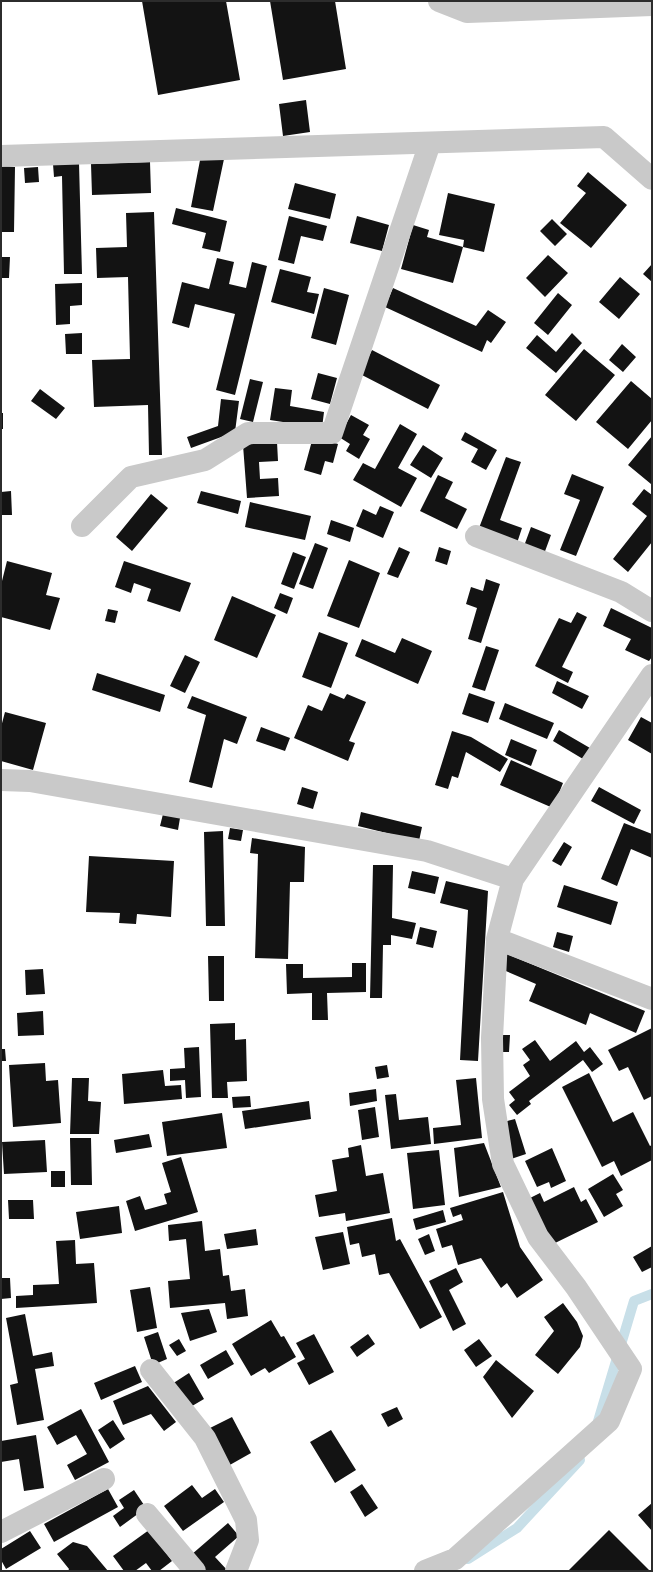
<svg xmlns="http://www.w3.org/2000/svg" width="653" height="1572" font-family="Rubik,sans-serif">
<rect width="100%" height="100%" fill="#fff"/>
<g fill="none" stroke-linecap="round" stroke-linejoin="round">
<path stroke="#c8dfe8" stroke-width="10" d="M 596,1428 L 634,1301 L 652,1294
M 468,1559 L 517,1528 L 580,1460"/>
</g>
<path fill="#131313" d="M 142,1 L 226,1 L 240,80 L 158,95 Z
M 270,1 L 335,1 L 346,69 L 283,80 Z
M 306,100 L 310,132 L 283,136 L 279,104 Z
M 201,155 L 224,159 L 213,211 L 191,207 Z
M 150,162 L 151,193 L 92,195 L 91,164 Z
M 79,163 L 82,274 L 64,274 L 62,176 L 54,177 L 53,164 Z
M 1,166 L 15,167 L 14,232 L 1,232 Z
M 38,167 L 39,182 L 25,183 L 24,168 Z
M 588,172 L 627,205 L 591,248 L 560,223 L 586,193 L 577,186 Z
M 295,183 L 336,194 L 330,219 L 288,209 Z
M 448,193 L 495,204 L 484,252 L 463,247 L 464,240 L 439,235 Z
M 176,208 L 227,221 L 220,252 L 202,248 L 206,233 L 172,224 Z
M 154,212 L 162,455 L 149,455 L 148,405 L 94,407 L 92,360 L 130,359 L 128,277 L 97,278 L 96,248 L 127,247 L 126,213 Z
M 289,216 L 327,226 L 323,241 L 301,236 L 294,264 L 278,260 Z
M 357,216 L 389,225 L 382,251 L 350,243 Z
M 552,219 L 567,234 L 555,246 L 540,231 Z
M 413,225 L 429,230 L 427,237 L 463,247 L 453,283 L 401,269 Z
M 548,255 L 568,273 L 545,297 L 526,278 Z
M 1,257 L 10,257 L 9,278 L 1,278 Z
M 217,258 L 234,262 L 229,284 L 246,288 L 252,262 L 267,266 L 235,395 L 216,390 L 235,314 L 195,304 L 189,328 L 172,323 L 182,282 L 209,289 Z
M 652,264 L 652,282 L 643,274 Z
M 280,269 L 311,277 L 307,292 L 319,294 L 314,314 L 271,302 Z
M 620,277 L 640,294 L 619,319 L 599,302 Z
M 82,283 L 82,305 L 70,306 L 70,324 L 56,325 L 55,284 Z
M 324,288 L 349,295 L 336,345 L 311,338 Z
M 393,288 L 476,326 L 488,310 L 506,322 L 491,343 L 487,340 L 482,352 L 385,307 Z
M 558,293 L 572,305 L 548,335 L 534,323 Z
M 82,333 L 82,354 L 66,354 L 65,334 Z
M 572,333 L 582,343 L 556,373 L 526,348 L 537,335 L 556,352 Z
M 622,344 L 636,357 L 623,372 L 609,360 Z
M 584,349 L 615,375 L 576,421 L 545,395 Z
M 372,350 L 440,385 L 428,409 L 360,374 Z
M 318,373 L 337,378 L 330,404 L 311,399 Z
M 250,379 L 263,382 L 253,422 L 240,419 Z
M 631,381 L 652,399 L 652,420 L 628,449 L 596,422 Z
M 275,388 L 292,390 L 290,406 L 324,412 L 322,428 L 270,420 Z
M 40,389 L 65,408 L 56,419 L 31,401 Z
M 221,399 L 239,401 L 235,432 L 191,448 L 187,437 L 218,426 Z
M 1,413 L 3,413 L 3,429 L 1,429 Z
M 351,415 L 369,425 L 363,435 L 370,439 L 359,459 L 346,451 L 350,444 L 339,437 Z
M 400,424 L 417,434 L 398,468 L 417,478 L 401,507 L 353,480 L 363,463 L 375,469 Z
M 465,432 L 497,450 L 486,470 L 471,462 L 478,449 L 461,440 Z
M 652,436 L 652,483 L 651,484 L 628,465 Z
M 313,437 L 338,444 L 333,463 L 325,461 L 321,475 L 304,470 Z
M 277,442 L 278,461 L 259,462 L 260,479 L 278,478 L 279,496 L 247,498 L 243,445 Z
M 423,445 L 443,458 L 431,478 L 410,465 Z
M 506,457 L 521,462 L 500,520 L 522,528 L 517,543 L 479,528 Z
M 572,474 L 604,487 L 576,556 L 560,550 L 580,500 L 564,494 Z
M 438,475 L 453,482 L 445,498 L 467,509 L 457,529 L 420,511 Z
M 644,489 L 652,495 L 652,542 L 628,572 L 613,559 L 647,516 L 632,504 Z
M 11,491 L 12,515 L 1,515 L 1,492 Z
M 201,491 L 241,501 L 238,514 L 197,503 Z
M 151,494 L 168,508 L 132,551 L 116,537 Z
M 250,502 L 311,516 L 305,540 L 245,527 Z
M 380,506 L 394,512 L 383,538 L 356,526 L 363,509 L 376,515 Z
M 331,520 L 354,528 L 350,542 L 327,534 Z
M 531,527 L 551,535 L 544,554 L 524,546 Z
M 315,543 L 328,548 L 313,589 L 299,584 Z
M 399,547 L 410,552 L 398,578 L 387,574 Z
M 439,547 L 451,551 L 447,565 L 435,561 Z
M 293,552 L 306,557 L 294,589 L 281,584 Z
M 349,560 L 380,573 L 359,628 L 327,616 Z
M 7,561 L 52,573 L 46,595 L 60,598 L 50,630 L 1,617 L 1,585 Z
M 124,561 L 191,583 L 180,612 L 147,601 L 151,589 L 134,583 L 131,593 L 115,587 Z
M 486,579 L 500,584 L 481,643 L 468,639 L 477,608 L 466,604 L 471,587 L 483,591 Z
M 280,593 L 293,598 L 287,614 L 274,608 Z
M 232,596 L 276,615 L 257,658 L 214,640 Z
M 611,608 L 652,628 L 652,657 L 649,661 L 625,650 L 631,639 L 603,626 Z
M 108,609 L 118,611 L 115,623 L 105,621 Z
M 577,612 L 587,617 L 562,667 L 573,672 L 568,683 L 535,666 L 559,618 L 571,623 Z
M 319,632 L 348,643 L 331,688 L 302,677 Z
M 402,638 L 432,651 L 418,684 L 355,656 L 362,639 L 395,653 Z
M 486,646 L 499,650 L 485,691 L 472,687 Z
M 185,655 L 200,662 L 185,693 L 170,686 Z
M 97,673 L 165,695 L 160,712 L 92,690 Z
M 557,681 L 589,696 L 582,709 L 552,693 Z
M 330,693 L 344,699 L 347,694 L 366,702 L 349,741 L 355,743 L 348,761 L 294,738 L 308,705 L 322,711 Z
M 469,693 L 495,702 L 488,723 L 462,714 Z
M 192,696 L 247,717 L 237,744 L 224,739 L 212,788 L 189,782 L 206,715 L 187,708 Z
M 505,703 L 554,723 L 547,739 L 499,719 Z
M 5,712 L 46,723 L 33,770 L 1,761 L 1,727 Z
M 641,717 L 652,723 L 652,754 L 628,740 Z
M 261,727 L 290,738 L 285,751 L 256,741 Z
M 559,730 L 590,748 L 583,759 L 553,741 Z
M 452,731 L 471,737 L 508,759 L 500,772 L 466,752 L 458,778 L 452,776 L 448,789 L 435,785 Z
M 511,739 L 537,750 L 531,766 L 505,755 Z
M 511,760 L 563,783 L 553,808 L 500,785 Z
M 302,787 L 318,792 L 313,809 L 297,804 Z
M 599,787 L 641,810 L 634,824 L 591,801 Z
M 361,812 L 422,827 L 419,841 L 358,826 Z
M 163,814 L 180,818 L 178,830 L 160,826 Z
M 624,823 L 652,834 L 652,858 L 631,849 L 617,886 L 601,879 Z
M 230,828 L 243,830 L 241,841 L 228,839 Z
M 223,831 L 225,926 L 206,926 L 204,832 Z
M 252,838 L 305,847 L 304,882 L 290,882 L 288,959 L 255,958 L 258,854 L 250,853 Z
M 564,842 L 572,847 L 561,866 L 552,861 Z
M 89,856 L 174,861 L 171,917 L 137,914 L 136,924 L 119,923 L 120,913 L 86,912 Z
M 373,865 L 393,865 L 392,918 L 416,923 L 412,939 L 391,935 L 391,945 L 383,945 L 382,998 L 370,998 Z
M 412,871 L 439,877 L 435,894 L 408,888 Z
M 446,881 L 488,891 L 478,1061 L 460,1060 L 468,910 L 440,903 Z
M 564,885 L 618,902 L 611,925 L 557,907 Z
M 420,927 L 437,931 L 433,948 L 416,944 Z
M 557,932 L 573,936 L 569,952 L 553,947 Z
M 507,954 L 645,1011 L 636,1033 L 590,1013 L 586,1025 L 529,1001 L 536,984 L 501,969 Z
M 208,956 L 224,956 L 224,1001 L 209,1001 Z
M 352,963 L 366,963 L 366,992 L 327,993 L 328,1020 L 312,1020 L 312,993 L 287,994 L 286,964 L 303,964 L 303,978 L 352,977 Z
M 43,969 L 45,994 L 26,995 L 25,970 Z
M 43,1011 L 44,1035 L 18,1036 L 17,1013 Z
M 235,1023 L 235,1040 L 246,1039 L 247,1081 L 227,1082 L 228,1098 L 212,1098 L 210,1024 Z
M 652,1028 L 652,1096 L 644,1100 L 628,1067 L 619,1071 L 608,1050 Z
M 501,1035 L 510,1035 L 509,1052 L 500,1052 Z
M 535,1040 L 550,1061 L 576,1041 L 584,1052 L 590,1047 L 603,1064 L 592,1072 L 583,1060 L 529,1101 L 531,1104 L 517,1115 L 509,1105 L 515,1100 L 509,1092 L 530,1076 L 523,1065 L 530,1060 L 522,1049 Z
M 199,1047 L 201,1097 L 186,1098 L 185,1080 L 170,1081 L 170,1069 L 185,1068 L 184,1048 Z
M 1,1049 L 5,1049 L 6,1061 L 1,1061 Z
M 45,1063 L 46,1081 L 58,1080 L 61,1123 L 13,1127 L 9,1065 Z
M 387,1065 L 389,1077 L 377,1079 L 375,1067 Z
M 163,1070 L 165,1086 L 181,1085 L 182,1099 L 124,1104 L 122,1074 Z
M 589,1073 L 613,1122 L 633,1112 L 650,1146 L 652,1145 L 652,1160 L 621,1176 L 614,1161 L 602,1167 L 562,1087 Z
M 72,1078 L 89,1078 L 88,1101 L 101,1102 L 99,1134 L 70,1134 Z
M 476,1078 L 482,1138 L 434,1144 L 433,1128 L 461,1125 L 456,1080 Z
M 376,1089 L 377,1101 L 350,1106 L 349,1093 Z
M 396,1094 L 399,1120 L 428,1117 L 431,1144 L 391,1149 L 385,1095 Z
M 250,1096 L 251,1107 L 233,1108 L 232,1097 Z
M 309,1101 L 311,1119 L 245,1129 L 242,1111 Z
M 375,1107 L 379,1137 L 362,1140 L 358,1110 Z
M 222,1113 L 227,1148 L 167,1156 L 162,1122 Z
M 515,1119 L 526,1154 L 511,1159 L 500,1123 Z
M 149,1134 L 152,1147 L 116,1153 L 114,1140 Z
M 70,1138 L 91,1138 L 92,1185 L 71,1185 Z
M 45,1140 L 47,1172 L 4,1174 L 2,1142 Z
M 484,1143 L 501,1187 L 459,1197 L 454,1148 Z
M 361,1145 L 366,1176 L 383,1173 L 390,1213 L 346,1221 L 345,1213 L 319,1217 L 315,1195 L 337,1191 L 332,1160 L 349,1157 L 348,1148 Z
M 552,1148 L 566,1181 L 551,1188 L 549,1182 L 537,1187 L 525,1161 Z
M 439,1150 L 445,1205 L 413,1209 L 407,1153 Z
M 181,1157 L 198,1212 L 135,1231 L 126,1201 L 140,1196 L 145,1210 L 167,1204 L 164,1194 L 171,1192 L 162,1163 Z
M 51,1171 L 65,1171 L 65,1187 L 51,1187 Z
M 613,1174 L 623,1190 L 616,1194 L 623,1206 L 604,1217 L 588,1189 Z
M 574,1187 L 581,1202 L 586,1199 L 598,1222 L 551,1245 L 528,1199 L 540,1193 L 544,1202 Z
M 503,1192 L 520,1247 L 543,1280 L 517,1298 L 507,1283 L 501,1288 L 481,1258 L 458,1265 L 452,1245 L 442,1248 L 436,1229 L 463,1220 L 461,1214 L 453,1217 L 450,1208 Z
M 8,1200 L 33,1200 L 34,1219 L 9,1219 Z
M 119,1206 L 122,1233 L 80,1239 L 76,1212 Z
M 443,1210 L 446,1222 L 416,1230 L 413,1219 Z
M 392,1218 L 396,1241 L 400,1239 L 442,1317 L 420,1329 L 389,1273 L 379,1275 L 375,1254 L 362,1257 L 359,1243 L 350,1245 L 347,1227 Z
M 202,1221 L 205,1251 L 220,1249 L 223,1276 L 229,1275 L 231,1291 L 245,1289 L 248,1316 L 227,1319 L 225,1303 L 170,1308 L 168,1281 L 190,1279 L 186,1239 L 169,1241 L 168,1225 Z
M 256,1229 L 258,1245 L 227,1249 L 224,1234 Z
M 343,1232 L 350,1264 L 323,1270 L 315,1237 Z
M 429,1234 L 435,1251 L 425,1255 L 418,1239 Z
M 75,1240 L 76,1264 L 94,1263 L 97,1303 L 16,1308 L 16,1296 L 33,1295 L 33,1285 L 59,1284 L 56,1241 Z
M 652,1246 L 652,1267 L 642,1272 L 633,1257 Z
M 456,1268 L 463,1282 L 449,1290 L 466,1324 L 453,1331 L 429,1281 Z
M 1,1278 L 10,1278 L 11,1298 L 1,1299 Z
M 150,1287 L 157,1328 L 137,1332 L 130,1290 Z
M 563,1303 L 577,1322 L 583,1336 L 580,1347 L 558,1374 L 535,1355 L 554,1331 L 544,1317 Z
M 209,1309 L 217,1332 L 190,1341 L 181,1313 Z
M 25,1314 L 33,1356 L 52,1352 L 54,1366 L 35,1369 L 44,1420 L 17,1425 L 10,1385 L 18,1383 L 6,1318 Z
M 271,1320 L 281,1337 L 284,1336 L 296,1357 L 269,1373 L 265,1368 L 251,1376 L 232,1344 Z
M 158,1332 L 167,1359 L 153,1365 L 144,1337 Z
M 314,1334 L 334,1372 L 309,1385 L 297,1363 L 305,1359 L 296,1343 Z
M 368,1334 L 375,1344 L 357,1357 L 350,1347 Z
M 179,1339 L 186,1351 L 177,1356 L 169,1345 Z
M 479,1339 L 492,1356 L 476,1367 L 464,1350 Z
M 226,1350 L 234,1364 L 208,1379 L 200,1365 Z
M 496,1360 L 534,1391 L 512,1418 L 483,1377 Z
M 135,1366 L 142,1382 L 101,1400 L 94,1383 Z
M 189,1373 L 204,1399 L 187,1409 L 172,1384 Z
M 148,1386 L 176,1422 L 164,1431 L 151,1414 L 123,1425 L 113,1401 Z
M 397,1407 L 403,1419 L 388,1427 L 381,1414 Z
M 81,1409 L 109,1462 L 75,1480 L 67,1465 L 87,1454 L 76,1435 L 57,1445 L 47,1427 Z
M 232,1417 L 251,1453 L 228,1466 L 208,1429 Z
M 113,1420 L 125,1439 L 110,1449 L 98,1430 Z
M 331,1430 L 356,1470 L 335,1483 L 310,1442 Z
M 36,1435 L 44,1488 L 24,1491 L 19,1459 L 1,1462 L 1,1441 Z
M 362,1484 L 378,1508 L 365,1517 L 350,1492 Z
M 192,1485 L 202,1498 L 215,1489 L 224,1502 L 183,1531 L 164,1506 Z
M 108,1489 L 118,1507 L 54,1542 L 44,1524 Z
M 134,1490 L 146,1508 L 120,1527 L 113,1516 L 124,1508 L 119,1500 Z
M 652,1503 L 652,1531 L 638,1515 Z
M 228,1523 L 239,1536 L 215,1557 L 228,1571 L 205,1571 L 191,1555 Z
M 149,1530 L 172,1561 L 159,1571 L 152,1571 L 146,1563 L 135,1571 L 124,1571 L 113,1556 Z
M 609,1530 L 650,1571 L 568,1571 Z
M 30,1531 L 41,1548 L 6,1569 L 1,1560 L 1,1549 Z
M 73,1542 L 87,1546 L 108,1571 L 68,1571 L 69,1569 L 57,1554 Z"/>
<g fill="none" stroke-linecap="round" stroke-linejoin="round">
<path stroke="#c9c9c9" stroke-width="22" d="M 439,1 L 467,12 L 652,5
M 1,156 L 604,137 L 652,179
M 82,526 L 131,477 L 205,460 L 248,433 L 332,433 L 430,143
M 476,536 L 621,592 L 652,611
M 1,780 L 30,781 L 427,851 L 513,879
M 497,939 L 652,999
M 151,1370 L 205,1438 L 246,1520 L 248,1540 L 236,1571
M 147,1514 L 195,1571
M 1,1532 L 104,1479
M 425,1571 L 455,1559 L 609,1421 L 631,1369 L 576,1287 L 538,1237 L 503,1164 L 493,1099 L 492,1038 L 497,939 L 513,879 L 652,675"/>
</g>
<rect width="653" height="1572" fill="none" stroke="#2c2c2c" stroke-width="4"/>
</svg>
